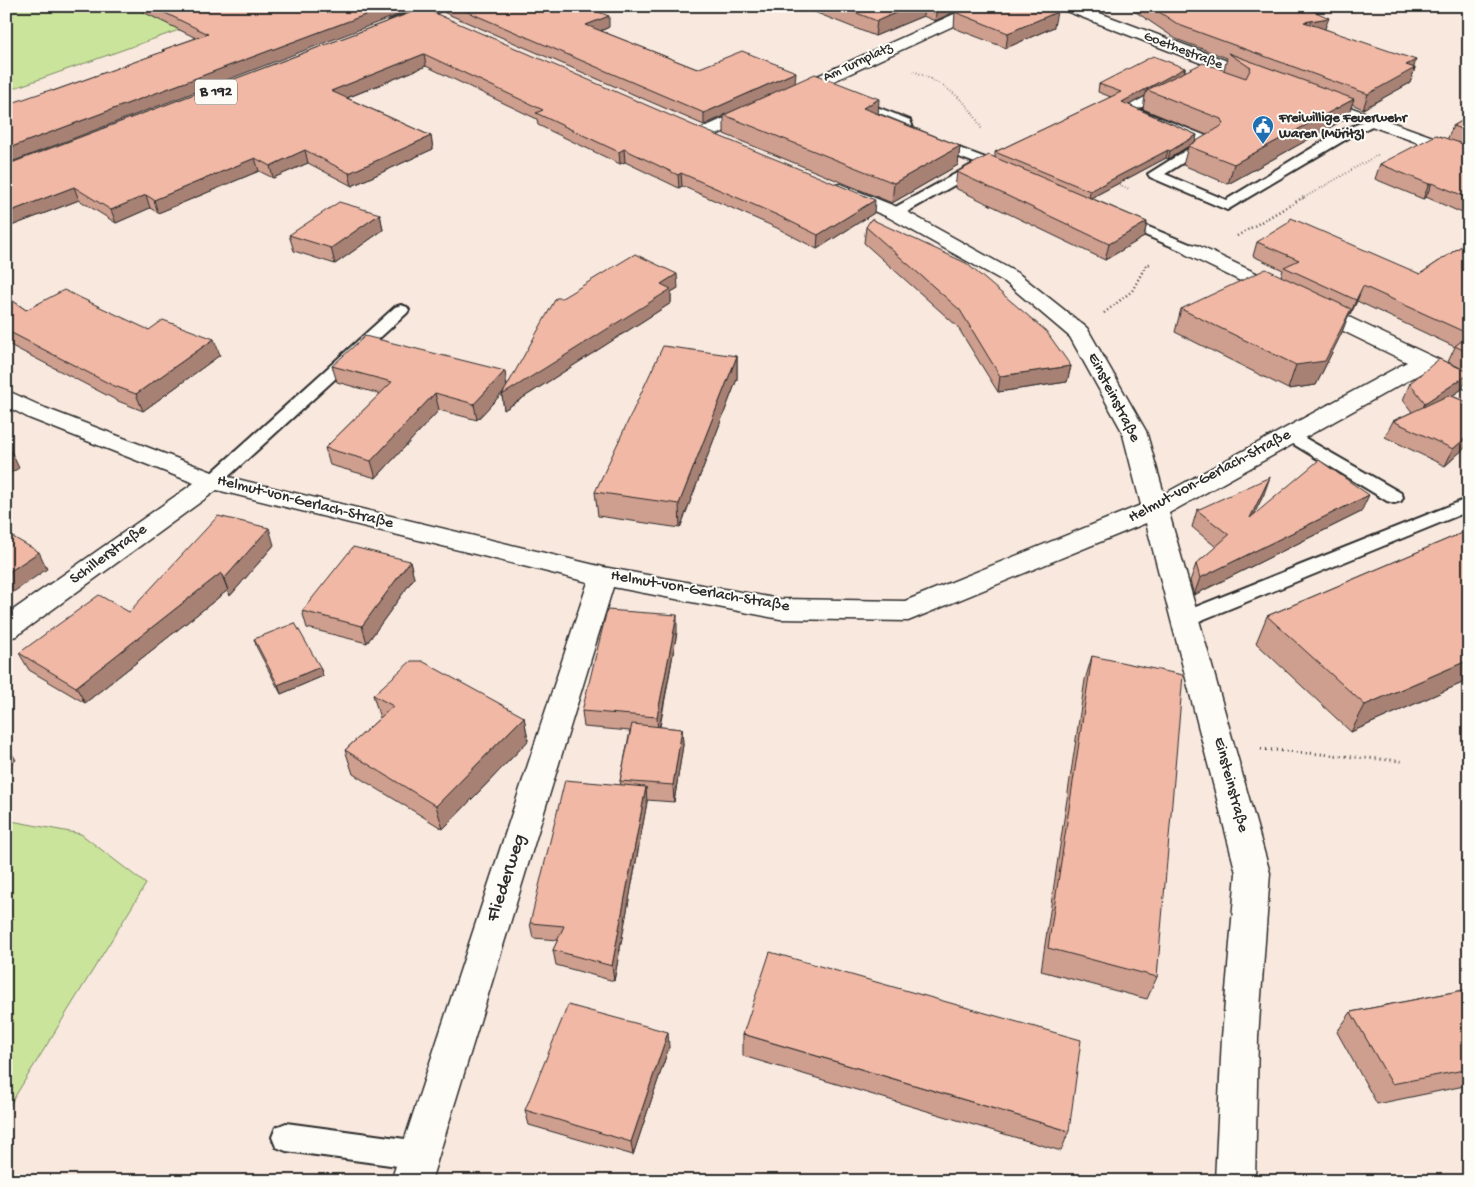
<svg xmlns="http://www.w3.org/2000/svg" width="1475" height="1187" font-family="'Gochi Hand',sans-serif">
<rect width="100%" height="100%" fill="#f9e8de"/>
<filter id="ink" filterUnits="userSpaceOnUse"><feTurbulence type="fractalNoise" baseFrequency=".02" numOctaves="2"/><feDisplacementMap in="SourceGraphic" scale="10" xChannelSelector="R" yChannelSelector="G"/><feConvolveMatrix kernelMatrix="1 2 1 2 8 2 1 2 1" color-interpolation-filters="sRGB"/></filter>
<g filter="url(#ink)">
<path fill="#cae49b" stroke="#7a8863" d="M 6,6 L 247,6 L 6,91 Z
M 6,820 L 81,834 L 146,884 L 6,1111 Z"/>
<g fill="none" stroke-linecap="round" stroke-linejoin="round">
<g stroke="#2b2b2b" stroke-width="4">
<path id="service" d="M 1170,84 L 1176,88 L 1174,91 L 1138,109 L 1214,139 L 1216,142 L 1165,174 L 1226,200 L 1340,131 L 1374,118 L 1380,122 L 1350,137 L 1227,210 L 1150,177 L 1148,174 L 1199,142 L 1122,109 Z
M 854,98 L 910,120 L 914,131 L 991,160 L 993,163 L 900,216 L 890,216 L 888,213 L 890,210 L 975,163 L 903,136 L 899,125 L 850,105 L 848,102 Z
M 1122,216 L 1197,247 L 1199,250 L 1192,254 L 1187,253 L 1117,223 L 1115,220 L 1117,217 Z
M 401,305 L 407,307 L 409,310 L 407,313 L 219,485 L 207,485 L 204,481 L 207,477 L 395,307 Z
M 1291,430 L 1401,493 L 1403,497 L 1401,501 L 1394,503 L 1387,501 L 1285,439 L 1282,435 L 1285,431 Z
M 1469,498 L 1469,511 L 1192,624 L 1185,626 L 1178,624 L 1175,619 L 1178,614 Z
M 286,1123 L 420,1141 L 430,1145 L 434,1155 L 430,1165 L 420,1169 L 286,1151 L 276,1147 L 272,1137 L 276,1127 Z"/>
</g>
<g stroke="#2b2b2b" stroke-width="3">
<path id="minor" d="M 972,6 L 992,6 L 990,9 L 710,138 L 698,138 L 695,134 L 698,130 Z
M 1059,6 L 1081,6 L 1267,76 L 1269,80 L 1267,84 L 1255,84 L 1061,9 Z
M 1313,94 L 1469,150 L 1469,161 L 1307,103 L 1304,99 L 1307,95 Z
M 840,184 L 902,209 L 1019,274 L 1087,328 L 1146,431 L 1164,494 L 1407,362 L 1185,254 L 1182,250 L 1185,246 L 1192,244 L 1199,246 L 1469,374 L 1469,390 L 1425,371 L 1169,513 L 1270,873 L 1258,1037 L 1255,1181 L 1215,1181 L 1222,1037 L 1236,873 L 1146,523 L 908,621 L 780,619 L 613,587 L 431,1181 L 391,1181 L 588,582 L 217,490 L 16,636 L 6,639 L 6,615 L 194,483 L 29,418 L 6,406 L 6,390 L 45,408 L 220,475 L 603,567 L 780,599 L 905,601 L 1141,505 L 1122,431 L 1070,337 L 1005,282 L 888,217 L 833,194 L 830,190 L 833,186 Z"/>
</g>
<g stroke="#2b2b2b" stroke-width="3">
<path id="primary" d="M 426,6 L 448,6 L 446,9 L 400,26 L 390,26 L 387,23 L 390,20 Z"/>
</g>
<path stroke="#2b2b2b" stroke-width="2" stroke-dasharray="0.5 2.5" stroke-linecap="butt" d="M 914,71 C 944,85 968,98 982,130
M 1114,182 L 1129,189
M 1302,199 L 1379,154"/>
<path stroke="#2b2b2b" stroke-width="2.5" stroke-dasharray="1 3" stroke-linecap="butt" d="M 1237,236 L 1304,197
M 1104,313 L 1132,291 L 1146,265 L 1150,264"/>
<path stroke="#2b2b2b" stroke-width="3" stroke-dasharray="1 4" stroke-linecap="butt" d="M 1261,749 L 1402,761"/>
<use href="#service" fill="#fdfcf7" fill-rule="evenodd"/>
<use href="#minor" fill="#fdfcf7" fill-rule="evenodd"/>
<use href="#primary" fill="#fedf80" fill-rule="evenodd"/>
</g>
<path fill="#ce9e8e" stroke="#2b2b2b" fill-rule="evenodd" d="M 138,6 L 421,6 L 53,91 L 163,52 L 162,50 L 196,38 L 139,10 Z
M 442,6 L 588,6 L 586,7 L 609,27 L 601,31 L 697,69 L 795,83 L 878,113 L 960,146 L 958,165 L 892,203 L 724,134 L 724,116 L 704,125 L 443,12 Z
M 799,6 L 967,6 L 935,21 L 923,16 L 875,36 Z
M 1127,6 L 1303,6 L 1325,29 L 1415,68 L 1410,83 L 1363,109 L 1352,104 L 1347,118 L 1228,184 L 1183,165 L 1188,147 L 1168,159 L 1166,158 L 1091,198 L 1147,222 L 1144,237 L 1105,260 L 955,188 L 957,172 L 995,157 L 995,152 L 1111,97 L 1098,92 L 1099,84 L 1185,68 L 1185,72 L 1224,70 L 1227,58 L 1176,39 ZM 1145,96 L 1143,109 L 1207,135 L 1195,142 L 1197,135 L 1129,105 Z
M 423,8 L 874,213 L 817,249 L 777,228 L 682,186 L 679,188 L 625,162 L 620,164 L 538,125 L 537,119 L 426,66 L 347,98 L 431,136 L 433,149 L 352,186 L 308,163 L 273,178 L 259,171 L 158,213 L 150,208 L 116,223 L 79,200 L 6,228 L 6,165 Z
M 955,12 L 1054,27 L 1006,48 L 954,28 Z
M 1469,117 L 1469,216 L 1426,197 L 1423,199 L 1375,179 L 1380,164 L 1448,138 L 1453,126 Z
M 380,214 L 383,230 L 335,264 L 294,251 L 289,235 Z
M 866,227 L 1071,366 L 1067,382 L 998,392 L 957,326 L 864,243 Z
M 1469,241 L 1469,372 L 1448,362 L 1455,347 L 1357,301 L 1350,315 L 1348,315 L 1342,332 L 1316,385 L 1288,389 L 1175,332 L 1181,309 L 1281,276 L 1283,270 L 1253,256 L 1257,242 L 1420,274 Z
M 678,288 L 671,292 L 671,303 L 504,410 L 502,395 L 503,392 L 477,420 L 439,410 L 376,478 L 330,465 L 325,448 L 380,394 L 337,382 L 332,366 L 507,386 L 562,298 Z
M 6,296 L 26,310 L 149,330 L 220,355 L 143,411 L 118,401 L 6,343 Z
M 737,356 L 737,379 L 680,528 L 598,516 L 595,492 Z
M 1410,383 L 1462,389 L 1452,396 L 1469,403 L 1469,444 L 1445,466 L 1385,437 L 1393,421 L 1412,412 L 1403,400 Z
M 1264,494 L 1253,515 L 1361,512 L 1194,595 L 1190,581 L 1196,564 L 1216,547 L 1192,527 L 1197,510 Z
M 1469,530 L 1469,680 L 1351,732 L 1256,643 L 1267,616 Z
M 274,545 L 230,596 L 228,590 L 85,703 L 29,670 L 19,653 L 129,612 Z
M 410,561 L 414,578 L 367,643 L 307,628 L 302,611 Z
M 677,632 L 660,727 L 682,729 L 683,745 L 674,802 L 647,800 L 647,802 L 614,981 L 556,965 L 553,950 L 558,940 L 533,938 L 530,923 L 621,785 L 620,781 L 630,731 L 584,727 L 582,711 Z
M 254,639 L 320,667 L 323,676 L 281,694 L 257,648 Z
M 1092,656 L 1157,977 L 1147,999 L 1041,971 L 1085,680 Z
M 373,695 L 524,717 L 528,741 L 443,829 L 353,774 L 345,750 L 380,718 Z
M 1469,989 L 1469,1085 L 1377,1104 L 1337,1032 L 1351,1012 Z
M 743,1034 L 1069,1131 L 1061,1151 L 743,1056 Z
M 669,1047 L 633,1155 L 529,1125 L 525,1110 Z"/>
<path fill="#a88174" stroke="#2b2b2b" d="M 389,6 L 421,6 L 6,164 L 6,149 Z
M 911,6 L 924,6 L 923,16 L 875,36 L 877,21 Z
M 937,6 L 967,6 L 935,21 Z
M 1057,12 L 1054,27 L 1006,48 L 1008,33 Z
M 609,16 L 609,27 L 587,37 L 586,25 Z
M 1329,18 L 1324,31 L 1304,22 Z
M 424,54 L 426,66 L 334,103 L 331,91 Z
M 1416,60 L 1413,70 L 1415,68 L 1410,83 L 1363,109 L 1368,94 L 1406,65 Z
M 1185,68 L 1184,75 L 1147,90 L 1145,96 L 1120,110 L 1122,102 Z
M 796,72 L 795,84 L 724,115 L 724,116 L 704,125 L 704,113 Z
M 879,99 L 878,118 L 863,108 Z
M 1354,99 L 1347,118 L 1228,184 L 1234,164 Z
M 1197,135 L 1195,142 L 1168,159 L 1170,151 Z
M 431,136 L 433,149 L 352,186 L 349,173 Z
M 960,146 L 958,165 L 892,203 L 894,183 Z
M 624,149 L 625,162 L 620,164 L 619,152 Z
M 305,150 L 308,163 L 273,178 L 270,166 Z
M 1168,150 L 1166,158 L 1089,199 L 1090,191 Z
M 255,158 L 259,171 L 158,213 L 154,200 Z
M 681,173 L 682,186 L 679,188 L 678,175 Z
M 1432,183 L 1426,197 L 1423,199 L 1429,184 Z
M 74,187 L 79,200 L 6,228 L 6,213 Z
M 146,195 L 150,208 L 116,223 L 111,210 Z
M 875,200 L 874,213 L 817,249 L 818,235 Z
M 380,214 L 383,230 L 335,264 L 331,248 Z
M 1147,222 L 1144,237 L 1105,260 L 1109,244 Z
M 677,274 L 678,288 L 671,292 L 671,303 L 504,410 L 502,395 L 661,284 Z
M 1363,286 L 1357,301 L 1350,315 L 1356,300 Z
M 1351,309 L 1342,332 L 1316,385 L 1288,389 L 1296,365 Z
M 214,339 L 220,355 L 143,411 L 136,394 Z
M 737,356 L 737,379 L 680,528 L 679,504 Z
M 1071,366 L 1067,382 L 998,392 L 1000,376 Z
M 505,371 L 507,388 L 477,420 L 474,404 Z
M 1469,374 L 1469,376 L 1462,389 L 1418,419 L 1425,403 Z
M 435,393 L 439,410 L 376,478 L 371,461 Z
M 1469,435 L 1469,444 L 1445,466 L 1453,449 Z
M 11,451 L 19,468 L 6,476 L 6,454 Z
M 1270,477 L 1264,494 L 1244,535 L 1250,518 Z
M 1369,495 L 1361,512 L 1194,595 L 1200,578 Z
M 269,528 L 274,545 L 230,596 L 224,579 Z
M 39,552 L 47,569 L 6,597 L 6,574 Z
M 410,561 L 414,578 L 367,643 L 362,626 Z
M 221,573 L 228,590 L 85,703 L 76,687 Z
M 677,615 L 677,632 L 658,734 L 657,717 Z
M 1469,660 L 1469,680 L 1351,732 L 1365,705 Z
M 320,667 L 323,676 L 281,694 L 278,685 Z
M 524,717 L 528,741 L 443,829 L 436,806 Z
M 682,729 L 683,745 L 674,802 L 673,785 Z
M 6,744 L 16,760 L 6,768 Z
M 646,787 L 647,802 L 614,981 L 612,966 Z
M 668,1032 L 669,1047 L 633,1155 L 631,1142 Z"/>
<path fill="#f0b8a5" stroke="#2b2b2b" d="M 151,6 L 389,6 L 6,149 L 6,105 L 50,90 L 53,91 L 165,51 L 162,50 L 208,34 Z
M 454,6 L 583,6 L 609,16 L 586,25 L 697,69 L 742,51 L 796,72 L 704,113 Z
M 839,6 L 911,6 L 877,21 Z
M 969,6 L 1043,6 L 1057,12 L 1008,33 L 955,12 Z
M 1150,6 L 1303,6 L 1329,18 L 1304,22 L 1416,60 L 1406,65 L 1415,68 L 1368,94 L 1179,25 Z
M 423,8 L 697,127 L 875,200 L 818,235 L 777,215 L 681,173 L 678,175 L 624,149 L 619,152 L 536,113 L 543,110 L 424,54 L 331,91 L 431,136 L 349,173 L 305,150 L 270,166 L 255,158 L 154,200 L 146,195 L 111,210 L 74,187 L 6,213 L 6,165 Z
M 1228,53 L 1354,99 L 1234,164 L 1188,146 L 1220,127 L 1223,124 L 1221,119 L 1147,90 L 1203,63 L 1246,78 L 1251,68 Z
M 1153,56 L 1185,68 L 1122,102 L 1197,135 L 1170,151 L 1168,150 L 1090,191 L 995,152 L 1121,92 L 1099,84 Z
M 815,74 L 879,99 L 863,108 L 960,146 L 894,183 L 724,115 Z
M 1469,117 L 1469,132 L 1453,126 Z
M 1436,135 L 1469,146 L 1469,198 L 1432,183 L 1429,184 L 1380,164 Z
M 989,155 L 1147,222 L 1109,244 L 957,172 Z
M 339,202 L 380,214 L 331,248 L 289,235 Z
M 1291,218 L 1420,274 L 1469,241 L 1469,334 L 1363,286 L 1356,300 L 1284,267 L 1299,260 L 1257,242 L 1288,223 Z
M 871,219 L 966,263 L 1046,331 L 1071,366 L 1000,376 L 960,310 L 866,227 Z
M 635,254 L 677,274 L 661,284 L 671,289 L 502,395 L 556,298 L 562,298 Z
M 1266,269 L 1351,309 L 1325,361 L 1296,365 L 1181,309 Z
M 64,290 L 149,330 L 163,320 L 214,339 L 136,394 L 112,385 L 6,330 L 6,296 L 26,310 Z
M 1469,335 L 1469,353 L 1455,346 Z
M 365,336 L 505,371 L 474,404 L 435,393 L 371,461 L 325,448 L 392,382 L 332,366 Z
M 663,346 L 737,356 L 679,504 L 595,492 Z
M 1439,359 L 1469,372 L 1469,374 L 1425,403 L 1410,383 Z
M 1449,395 L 1469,403 L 1469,435 L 1453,449 L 1393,421 Z
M 6,449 L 11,451 L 6,454 Z
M 1319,460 L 1369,495 L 1200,578 L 1196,564 L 1229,535 L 1197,510 L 1270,477 L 1250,518 Z
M 218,516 L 269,528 L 224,579 L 221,573 L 76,687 L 19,653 L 99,595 L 129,612 Z
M 1469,530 L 1469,660 L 1365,705 L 1267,616 Z
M 6,533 L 39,552 L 6,574 Z
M 353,547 L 410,561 L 362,626 L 302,611 Z
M 607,610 L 677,615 L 657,717 L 582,711 Z
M 295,623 L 320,667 L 278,685 L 254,639 Z
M 1092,656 L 1183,675 L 1157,977 L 1048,948 Z
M 411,661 L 422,661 L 524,717 L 436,806 L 345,750 L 393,706 L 373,695 Z
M 632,724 L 682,729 L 673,785 L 620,781 Z
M 565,780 L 646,787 L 612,966 L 553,950 L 564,926 L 530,923 Z
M 770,952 L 1081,1040 L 1069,1131 L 743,1034 Z
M 1469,989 L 1469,1069 L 1392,1084 L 1351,1012 Z
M 568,1005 L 668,1032 L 631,1142 L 525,1110 Z"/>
</g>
<defs>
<g id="civic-pin" transform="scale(1.125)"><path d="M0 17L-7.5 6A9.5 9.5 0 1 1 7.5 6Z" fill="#1f6fb2" stroke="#fdfcf7"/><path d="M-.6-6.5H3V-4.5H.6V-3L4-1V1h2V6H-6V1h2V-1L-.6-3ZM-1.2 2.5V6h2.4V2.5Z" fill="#fff"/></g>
</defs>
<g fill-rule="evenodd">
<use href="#civic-pin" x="1263" y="126"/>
</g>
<g text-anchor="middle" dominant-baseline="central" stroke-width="4" stroke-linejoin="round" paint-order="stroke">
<g font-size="14" fill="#2b2b2b" stroke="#fdfcf7">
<text transform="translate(1183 51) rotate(21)">Goethestraße</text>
<text transform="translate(858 63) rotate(-25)">Am Turnplatz</text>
</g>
<g font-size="14" font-weight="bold" fill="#2b2b2b" stroke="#fdfcf7" text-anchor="start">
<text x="1279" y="118">Freiwillige Feuerwehr<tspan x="1279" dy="16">Waren (Müritz)</tspan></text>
</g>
<rect fill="#fdfcf7" stroke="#6a6a68" stroke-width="1" x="195" y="79.5" width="42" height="25" rx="4"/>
<g font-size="15" font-weight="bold" fill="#2b2b2b">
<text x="216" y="92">B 192</text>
</g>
<g font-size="16" fill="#2b2b2b" stroke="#fdfcf7">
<text transform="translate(1113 398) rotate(63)">Einsteinstraße</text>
<text transform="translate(1210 477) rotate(-28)">Helmut-von-Gerlach-Straße</text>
<text transform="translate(305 503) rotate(14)">Helmut-von-Gerlach-Straße</text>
<text transform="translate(109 555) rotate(-36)">Schillerstraße</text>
<text transform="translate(700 592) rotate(10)">Helmut-von-Gerlach-Straße</text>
<text transform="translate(1230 785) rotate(75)">Einsteinstraße</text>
</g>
<g font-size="19" fill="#2b2b2b" stroke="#fdfcf7">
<text transform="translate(507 878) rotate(-72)">Fliederweg</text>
</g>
</g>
<rect width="1475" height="1187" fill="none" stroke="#fdfcf7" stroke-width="25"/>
<rect x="12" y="12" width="1450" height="1162" fill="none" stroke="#2b2b2b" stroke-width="2" filter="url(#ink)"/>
</svg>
